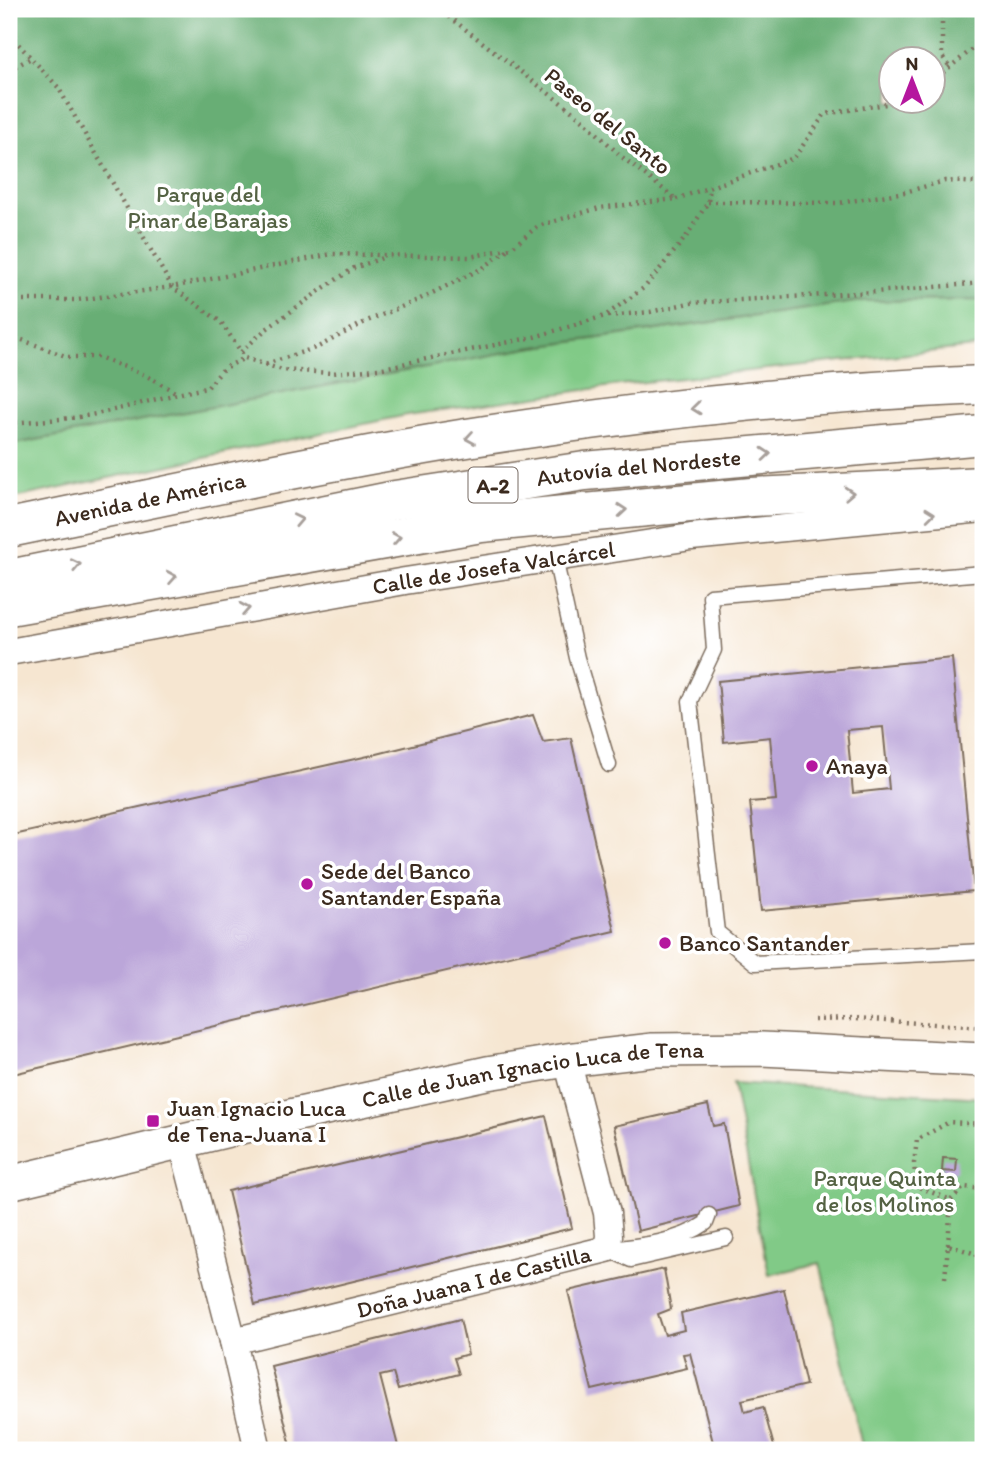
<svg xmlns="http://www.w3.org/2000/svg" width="992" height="1459" font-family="Itim,sans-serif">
<rect width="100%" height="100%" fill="#fff"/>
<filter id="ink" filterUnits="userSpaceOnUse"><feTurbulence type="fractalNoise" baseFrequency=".0143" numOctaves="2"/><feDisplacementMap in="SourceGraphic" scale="14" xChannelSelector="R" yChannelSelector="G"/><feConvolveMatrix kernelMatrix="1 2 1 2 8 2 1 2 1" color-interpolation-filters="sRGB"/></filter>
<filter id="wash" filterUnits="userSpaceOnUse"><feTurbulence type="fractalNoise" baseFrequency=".00686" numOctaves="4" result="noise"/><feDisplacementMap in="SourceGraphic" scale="28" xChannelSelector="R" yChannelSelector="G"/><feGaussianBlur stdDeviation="1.57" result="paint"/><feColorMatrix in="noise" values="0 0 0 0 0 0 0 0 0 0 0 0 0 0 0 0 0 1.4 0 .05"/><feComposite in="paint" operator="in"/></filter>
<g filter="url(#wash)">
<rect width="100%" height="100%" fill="#f6e6d1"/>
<path fill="#81ca87" stroke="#5e7a52" stroke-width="2" d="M 983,300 L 983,346 L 627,384 L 407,415 L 9,499 L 9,445 L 528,348 L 862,301 Z
M 733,1083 L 983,1098 L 983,1450 L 863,1450 L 820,1263 L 769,1275 Z"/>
<path fill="#68ae74" stroke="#526c49" stroke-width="2" fill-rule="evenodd" d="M 9,9 L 983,9 L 983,300 L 862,301 L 528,348 L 9,445 ZM 890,60 L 932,60 L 932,102 L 890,102 Z"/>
<g id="blocks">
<path fill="#bba6d9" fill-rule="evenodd" d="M 952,658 L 974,891 L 761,911 L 750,802 L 776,800 L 770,737 L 724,742 L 718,681 ZM 883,727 L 889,789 L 853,793 L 847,730 Z
M 533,715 L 543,742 L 571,738 L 615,931 L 9,1075 L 9,836 L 373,755 Z
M 708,1105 L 713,1126 L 724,1124 L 739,1206 L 638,1231 L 614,1126 Z
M 546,1116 L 572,1228 L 255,1305 L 228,1191 Z
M 943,1158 L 957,1159 L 956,1172 L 942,1171 Z
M 664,1269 L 671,1309 L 658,1314 L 665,1335 L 684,1330 L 681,1313 L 784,1289 L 806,1385 L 742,1400 L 745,1412 L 763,1407 L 775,1450 L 715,1450 L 690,1353 L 683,1354 L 687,1368 L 592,1390 L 568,1291 Z
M 460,1319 L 468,1354 L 454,1358 L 459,1374 L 398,1390 L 393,1373 L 380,1376 L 399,1450 L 361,1450 L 360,1445 L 340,1450 L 292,1450 L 271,1366 Z"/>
</g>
</g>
<g filter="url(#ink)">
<use href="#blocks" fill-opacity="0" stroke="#7c6c5d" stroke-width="2"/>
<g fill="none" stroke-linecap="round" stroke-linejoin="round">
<g stroke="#7c6c5d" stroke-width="17">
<path id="service" d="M 555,558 L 577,658 L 609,765
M 983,573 L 710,596 L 714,650 L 690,701 L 717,932 L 755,963 L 983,951
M 607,1249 L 631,1260 L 726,1238
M 608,1249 C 640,1246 679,1242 706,1223 L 709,1215"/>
</g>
<g stroke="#7c6c5d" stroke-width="29">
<g id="minor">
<path id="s1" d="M 9,652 L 405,581 L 691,537 L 983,509"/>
<path d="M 182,1142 L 233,1341 L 258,1450"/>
<path id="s2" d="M 233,1341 L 607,1249 L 609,1236 L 607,1213 L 567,1060"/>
</g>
</g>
<g stroke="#7c6c5d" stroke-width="36">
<g id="tertiary">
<path id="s3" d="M 9,1183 L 262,1122 L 487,1073 L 567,1060 L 653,1050 L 762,1049 L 983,1060"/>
</g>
</g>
<g stroke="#7c6c5d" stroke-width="41">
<g id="motorway">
<path id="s4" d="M 9,528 C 161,497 313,463 467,438 C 637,411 811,392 983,385"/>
<path id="s5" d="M 9,579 L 395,500 L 585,471 L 983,435"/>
<path d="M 9,606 L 481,523 L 752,497 L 983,486"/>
</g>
</g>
<path stroke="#7c6c5d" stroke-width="4.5" stroke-dasharray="2 5" stroke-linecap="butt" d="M 942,9 L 942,56 L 950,67
M 9,34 L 58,87 L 172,287 L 221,322 L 245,358 L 282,370 L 332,373 L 378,369 L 534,337 L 605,316 L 645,287 L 686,237 L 708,202 L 710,188
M 9,70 L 31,58
M 932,81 L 983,41
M 676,199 L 794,158 L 825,114 L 886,104 L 892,102
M 708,202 L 839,203 L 905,192 L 945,181 L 983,183
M 9,300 L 78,300 L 172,287 L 332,254 L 470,257 L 511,248 L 538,226 L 599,208 L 676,199 L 622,157 L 582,119 L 439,9
M 608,316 L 650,312 L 689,303 L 875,292 L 983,283
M 9,335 L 68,357 L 99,357 L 147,376 L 175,392
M 241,352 L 265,330 L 325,287 L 354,268 L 385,257
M 266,364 L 318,347 L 367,321 L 418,300 L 483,268 L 507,250
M 9,423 C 32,421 56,420 79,417 C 123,410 164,395 207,388 L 224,368 L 245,358
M 814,1020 L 854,1019 L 983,1027
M 951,1200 L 964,1187 L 983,1189
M 948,1245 L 951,1200 L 916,1186 L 914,1163 L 917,1140 L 949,1122 L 983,1124
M 945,1278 L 948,1245 L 976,1254 L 983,1266"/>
<use href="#service" stroke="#fff" stroke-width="14"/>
<use href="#minor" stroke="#fff" stroke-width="26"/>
<use href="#tertiary" stroke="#fff" stroke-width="33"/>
<use href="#motorway" stroke="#fff" stroke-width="38"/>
</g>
<defs><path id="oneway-chevron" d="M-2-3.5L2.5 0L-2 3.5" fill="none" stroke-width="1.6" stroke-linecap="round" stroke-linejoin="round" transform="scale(1.75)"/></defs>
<g stroke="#a79f9a">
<use href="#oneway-chevron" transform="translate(696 408) rotate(174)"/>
<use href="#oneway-chevron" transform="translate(470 438) rotate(171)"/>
<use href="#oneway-chevron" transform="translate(766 454) rotate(-5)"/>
<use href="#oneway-chevron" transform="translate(849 493) rotate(-3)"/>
<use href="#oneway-chevron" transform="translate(622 510) rotate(-5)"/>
<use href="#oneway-chevron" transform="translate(930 514) rotate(-6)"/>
<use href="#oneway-chevron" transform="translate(298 520) rotate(-12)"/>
<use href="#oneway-chevron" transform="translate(396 538) rotate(-10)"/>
<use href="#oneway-chevron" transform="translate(76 565) rotate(-12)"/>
<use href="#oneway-chevron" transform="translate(172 577) rotate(-10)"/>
<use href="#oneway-chevron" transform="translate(245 609) rotate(-10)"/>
</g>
</g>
<g fill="#b5179e" stroke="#fff" stroke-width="2.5">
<circle cx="812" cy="766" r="7"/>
<circle cx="307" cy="884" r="7"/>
<circle cx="665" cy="943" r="7"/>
<rect x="146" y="1114" width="14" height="14" rx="3.5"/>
</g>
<g text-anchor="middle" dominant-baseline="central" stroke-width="7" stroke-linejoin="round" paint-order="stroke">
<rect fill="#fff" stroke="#766a62" stroke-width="2" x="468.5" y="467.5" width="49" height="35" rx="5"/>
<g font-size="21" font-weight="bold" fill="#3b2a1e">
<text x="493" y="485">A-2</text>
</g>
<g font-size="23" fill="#3b2a1e" stroke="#fff">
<text transform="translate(608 121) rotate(39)">Paseo del Santo</text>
<text stroke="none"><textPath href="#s5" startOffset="640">Autovía del Nordeste</textPath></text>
<text stroke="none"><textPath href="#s4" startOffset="144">Avenida de América</textPath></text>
<text stroke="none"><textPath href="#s1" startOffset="492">Calle de Josefa Valcárcel</textPath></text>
<text stroke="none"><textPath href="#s3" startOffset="536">Calle de Juan Ignacio Luca de Tena</textPath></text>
<text stroke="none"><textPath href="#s2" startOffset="248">Doña Juana I de Castilla</textPath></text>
</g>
<g font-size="23" fill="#546243" stroke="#fff">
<text x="208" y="194">Parque del<tspan x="208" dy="26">Pinar de Barajas</tspan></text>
<text x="885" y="1178">Parque Quinta<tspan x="885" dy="26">de los Molinos</tspan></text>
</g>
<g font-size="23" fill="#3b2a1e" stroke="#fff" text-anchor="start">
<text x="826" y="766">Anaya</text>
<text x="321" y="871">Sede del Banco<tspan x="321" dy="26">Santander España</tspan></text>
<text x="679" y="943">Banco Santander</text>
<text x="167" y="1108">Juan Ignacio Luca<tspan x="167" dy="26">de Tena-Juana I</tspan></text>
</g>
</g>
<rect width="992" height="1459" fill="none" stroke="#fff" stroke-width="35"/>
<g transform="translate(912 80)"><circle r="33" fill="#ffffff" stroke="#b1aaa5" stroke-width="2"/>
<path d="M0-5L12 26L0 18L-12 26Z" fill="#b5179e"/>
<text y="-10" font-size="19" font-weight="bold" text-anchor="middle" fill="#3b2a1e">N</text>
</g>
</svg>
